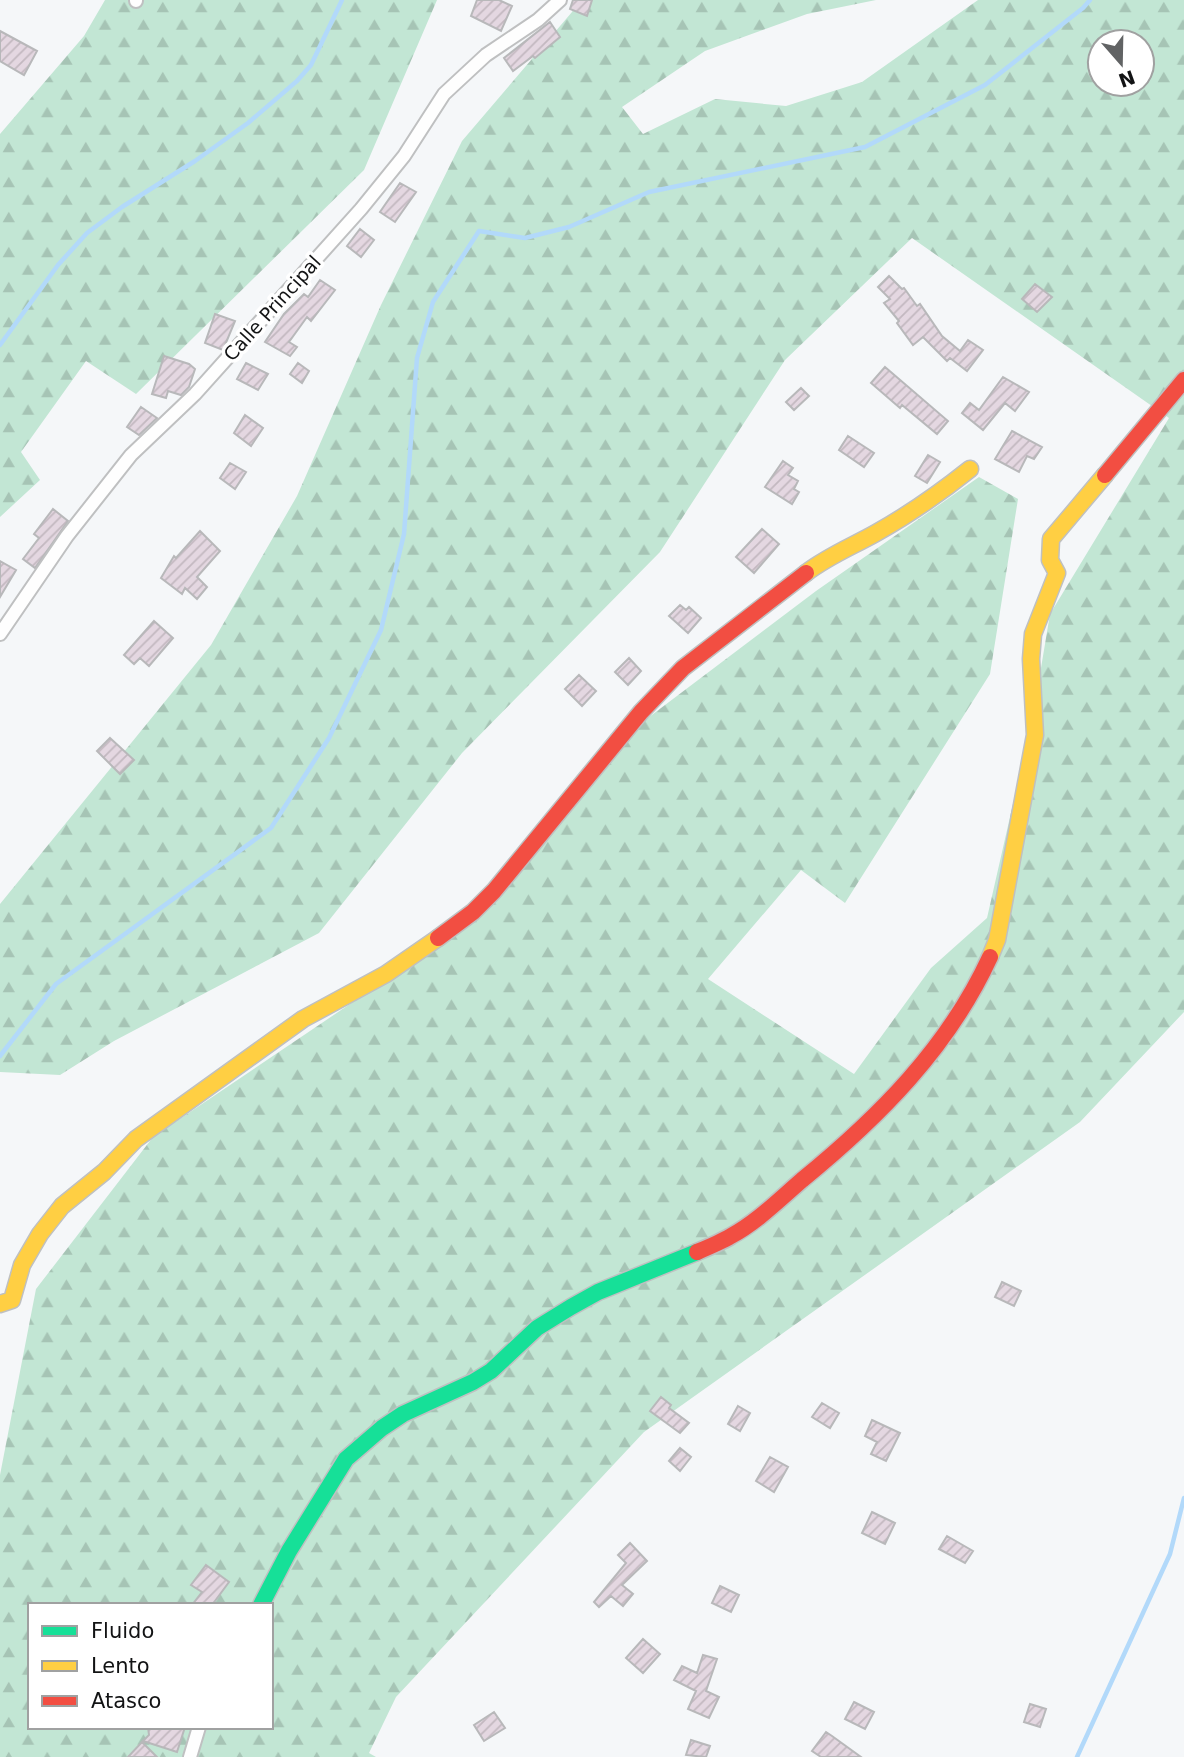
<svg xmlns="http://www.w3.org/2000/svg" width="1184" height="1757" font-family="'DejaVu Sans',sans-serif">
<defs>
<pattern id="forest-firs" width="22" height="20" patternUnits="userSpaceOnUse" patternTransform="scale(1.75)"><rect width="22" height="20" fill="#c2e6d4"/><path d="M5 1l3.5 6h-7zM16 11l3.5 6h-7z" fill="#a6c4b5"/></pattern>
<pattern id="building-hatch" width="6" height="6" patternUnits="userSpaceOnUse" patternTransform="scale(1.75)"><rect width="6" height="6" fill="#e4d7e1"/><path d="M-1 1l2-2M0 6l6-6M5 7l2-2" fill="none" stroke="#c3b8c0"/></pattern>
</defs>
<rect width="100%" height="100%" fill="#f5f7f9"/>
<path fill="url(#forest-firs)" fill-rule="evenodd" d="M 105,0 L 437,0 L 364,170 L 136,394 L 86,361 L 21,452 L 40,480 L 0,517 L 0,134 L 84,36 Z
M 578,0 L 876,0 L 807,14 L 705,51 L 622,107 L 643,134 L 715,99 L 786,106 L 862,82 L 978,0 L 1184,0 L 1184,1012 L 1080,1122 L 644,1432 L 396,1697 L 369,1753 L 376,1757 L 0,1757 L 0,1475 L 36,1289 L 153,1137 L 470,923 L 620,739 L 816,591 L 979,477 L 1018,499 L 990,674 L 845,903 L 801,870 L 708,979 L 854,1074 L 931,968 L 987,918 L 1033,716 L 1050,614 L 1169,418 L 912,238 L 785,360 L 660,552 L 462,753 L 319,933 L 114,1041 L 60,1075 L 0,1072 L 0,904 L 211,645 L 297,496 L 381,305 L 462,141 L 572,12 ZM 1100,42 L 1142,42 L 1142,84 L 1100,84 ZM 30,1605 L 271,1605 L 271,1727 L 30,1727 Z"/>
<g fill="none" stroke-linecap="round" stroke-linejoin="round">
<path stroke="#b2d9fa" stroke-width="4.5" d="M 0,345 L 58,265 L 87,233 L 122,207 L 195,161 L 248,123 L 297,81 L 311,65 L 342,0
M 0,1056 L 56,984 L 271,828 L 329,738 L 381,630 L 404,534 L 417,358 L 433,302 L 479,231 L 525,238 L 569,227 L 649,192 L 865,147 L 985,85 L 1083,8 L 1090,0
M 1077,1757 L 1170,1554 L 1184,1498"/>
</g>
<path fill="url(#building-hatch)" stroke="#b8b8ba" stroke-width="2" d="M 477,0 L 499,0 L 512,6 L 501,31 L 471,16 Z
M 573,0 L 592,0 L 587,16 L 570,9 Z
M 550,22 L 560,37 L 535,58 L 533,56 L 513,71 L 504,58 Z
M 0,31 L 37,51 L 24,75 L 0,61 Z
M 400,183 L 416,192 L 395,222 L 380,212 Z
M 360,229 L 374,240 L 361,257 L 347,246 Z
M 889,276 L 902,289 L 904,288 L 917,306 L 920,304 L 942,336 L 960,351 L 968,340 L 983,350 L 967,371 L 950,358 L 947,361 L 923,337 L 913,345 L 897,323 L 899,321 L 884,303 L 890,299 L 878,287 Z
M 320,280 L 335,290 L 311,321 L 307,317 L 289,342 L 297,347 L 290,356 L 265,342 L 284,314 L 304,294 L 308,297 Z
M 1035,284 L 1052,297 L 1037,312 L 1022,299 Z
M 215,314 L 235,321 L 223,350 L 205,343 Z
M 164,356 L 189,364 L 195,369 L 189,387 L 181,395 L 168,391 L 166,398 L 152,394 Z
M 246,363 L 268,374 L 258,390 L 237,379 Z
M 298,363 L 309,371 L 302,383 L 290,374 Z
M 885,367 L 948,421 L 937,434 L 902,405 L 900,408 L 871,383 Z
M 1003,377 L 1029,392 L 1015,411 L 1005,403 L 983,430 L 962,413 L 970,403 L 979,410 Z
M 801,388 L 809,396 L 794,410 L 786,402 Z
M 141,407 L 157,418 L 139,435 L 127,427 Z
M 245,415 L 263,428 L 251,446 L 234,433 Z
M 1012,431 L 1042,447 L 1034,459 L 1027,456 L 1019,472 L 995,459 Z
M 848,436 L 874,453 L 864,467 L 839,450 Z
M 928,455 L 940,462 L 927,483 L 915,476 Z
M 783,461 L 793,468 L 788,475 L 798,481 L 794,489 L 799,492 L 792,504 L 765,487 Z
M 230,463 L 246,472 L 235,489 L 220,478 Z
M 53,509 L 68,521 L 35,568 L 23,559 L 39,538 L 34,534 Z
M 762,529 L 779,544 L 754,573 L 736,557 Z
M 200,531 L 220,551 L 197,577 L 207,587 L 197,599 L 185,588 L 182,594 L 161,578 L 174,556 L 176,558 Z
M 0,561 L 16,570 L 0,597 Z
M 680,605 L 686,610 L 689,607 L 701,618 L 688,633 L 669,616 Z
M 154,621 L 173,638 L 149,666 L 140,658 L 134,664 L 124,655 Z
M 629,658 L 641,671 L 628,685 L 615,672 Z
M 579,675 L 596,691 L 582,706 L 565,689 Z
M 110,738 L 134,760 L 120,774 L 97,751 Z
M 1002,1282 L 1021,1291 L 1014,1306 L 995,1297 Z
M 661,1397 L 671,1405 L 669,1408 L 689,1423 L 680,1433 L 650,1411 Z
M 822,1403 L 839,1413 L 830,1428 L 812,1417 Z
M 738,1406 L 750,1413 L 740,1431 L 728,1424 Z
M 872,1420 L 900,1433 L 886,1461 L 871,1454 L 877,1442 L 865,1436 Z
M 680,1448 L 691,1457 L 680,1471 L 669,1461 Z
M 770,1457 L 788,1467 L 774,1492 L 756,1481 Z
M 872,1512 L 895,1523 L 885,1544 L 862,1533 Z
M 947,1536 L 973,1551 L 965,1563 L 939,1549 Z
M 630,1543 L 647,1561 L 622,1585 L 633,1594 L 623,1606 L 611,1596 L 599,1607 L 594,1602 L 626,1563 L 618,1555 Z
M 206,1565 L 229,1582 L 212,1605 L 192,1605 L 202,1592 L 191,1585 Z
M 720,1586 L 739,1595 L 731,1612 L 712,1603 Z
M 643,1639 L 660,1654 L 643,1673 L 626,1658 Z
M 703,1655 L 717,1659 L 706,1691 L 719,1697 L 709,1718 L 688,1709 L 696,1691 L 674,1680 L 682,1666 L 697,1673 Z
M 854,1702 L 874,1712 L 865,1729 L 845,1719 Z
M 1030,1704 L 1046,1709 L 1040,1727 L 1024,1722 Z
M 494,1712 L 505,1728 L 484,1741 L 474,1725 Z
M 148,1727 L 185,1727 L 177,1752 L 143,1741 L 149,1735 Z
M 826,1732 L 832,1736 L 861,1757 L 821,1757 L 812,1751 Z
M 691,1740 L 710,1746 L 706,1757 L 686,1755 Z
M 142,1742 L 157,1757 L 128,1757 Z"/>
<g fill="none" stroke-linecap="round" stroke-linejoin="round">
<g stroke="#bfc0c1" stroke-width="16">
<path id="street" d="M 136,1 L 136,0
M 0,634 L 67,536 L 131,455 L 195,394 L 361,209 L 404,156 L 444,94 L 486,55 L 538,20 L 560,0
M 190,1757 L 199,1727"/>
</g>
<g stroke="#bfc0c1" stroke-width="19">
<path id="fast" d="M 261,1605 L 289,1551 L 346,1459 L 382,1428 L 403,1414 L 473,1382 L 491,1371 L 537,1328 L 571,1307 L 598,1292 L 697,1252"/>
</g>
<g stroke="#bfc0c1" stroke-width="19">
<path id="slow" d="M 806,573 C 828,556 853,546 876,533 C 910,514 940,493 970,469
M 990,957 L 997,940 L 1035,735 L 1031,659 L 1033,634 L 1057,573 L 1050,560 L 1051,539 L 1105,475
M 0,1304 L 12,1300 L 22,1265 L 40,1234 L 62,1206 L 104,1172 L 136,1139 L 303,1019 L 386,974 L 438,938"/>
</g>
<g stroke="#bfc0c1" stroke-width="19">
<path id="jam" d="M 1105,475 L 1184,380
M 438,938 L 473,912 L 494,891 L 641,712 L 683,668 L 806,573
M 697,1252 C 709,1247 721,1242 731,1236 C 757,1222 780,1199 802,1180 C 879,1117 948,1048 990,957"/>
</g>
<use href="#street" stroke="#fefefe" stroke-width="12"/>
<use href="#fast" stroke="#16e098" stroke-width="16"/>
<use href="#slow" stroke="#ffcf43" stroke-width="16"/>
<use href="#jam" stroke="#f24e42" stroke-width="16"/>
</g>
<g text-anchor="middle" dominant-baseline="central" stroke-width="7" stroke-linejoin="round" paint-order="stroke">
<g font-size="19" fill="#121314" stroke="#fff">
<text transform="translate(272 308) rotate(-48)">Calle Principal</text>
</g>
</g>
<rect x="28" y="1603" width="245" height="126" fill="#ffffff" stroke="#a0a1a1" stroke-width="2"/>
<rect x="42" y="1626" width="35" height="10" fill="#16e098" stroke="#a0a1a1" stroke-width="2"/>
<text x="91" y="1638" font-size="21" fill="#121314">Fluido</text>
<rect x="42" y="1661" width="35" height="10" fill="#ffcf43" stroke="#a0a1a1" stroke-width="2"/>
<text x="91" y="1673" font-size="21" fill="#121314">Lento</text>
<rect x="42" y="1696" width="35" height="10" fill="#f24e42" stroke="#a0a1a1" stroke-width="2"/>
<text x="91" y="1708" font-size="21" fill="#121314">Atasco</text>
<g transform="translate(1121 63) rotate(160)"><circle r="33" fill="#ffffff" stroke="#a0a1a1" stroke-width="2"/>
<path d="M0-5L12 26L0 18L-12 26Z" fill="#616364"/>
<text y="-10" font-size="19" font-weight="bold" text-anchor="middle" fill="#121314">N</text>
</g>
</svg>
